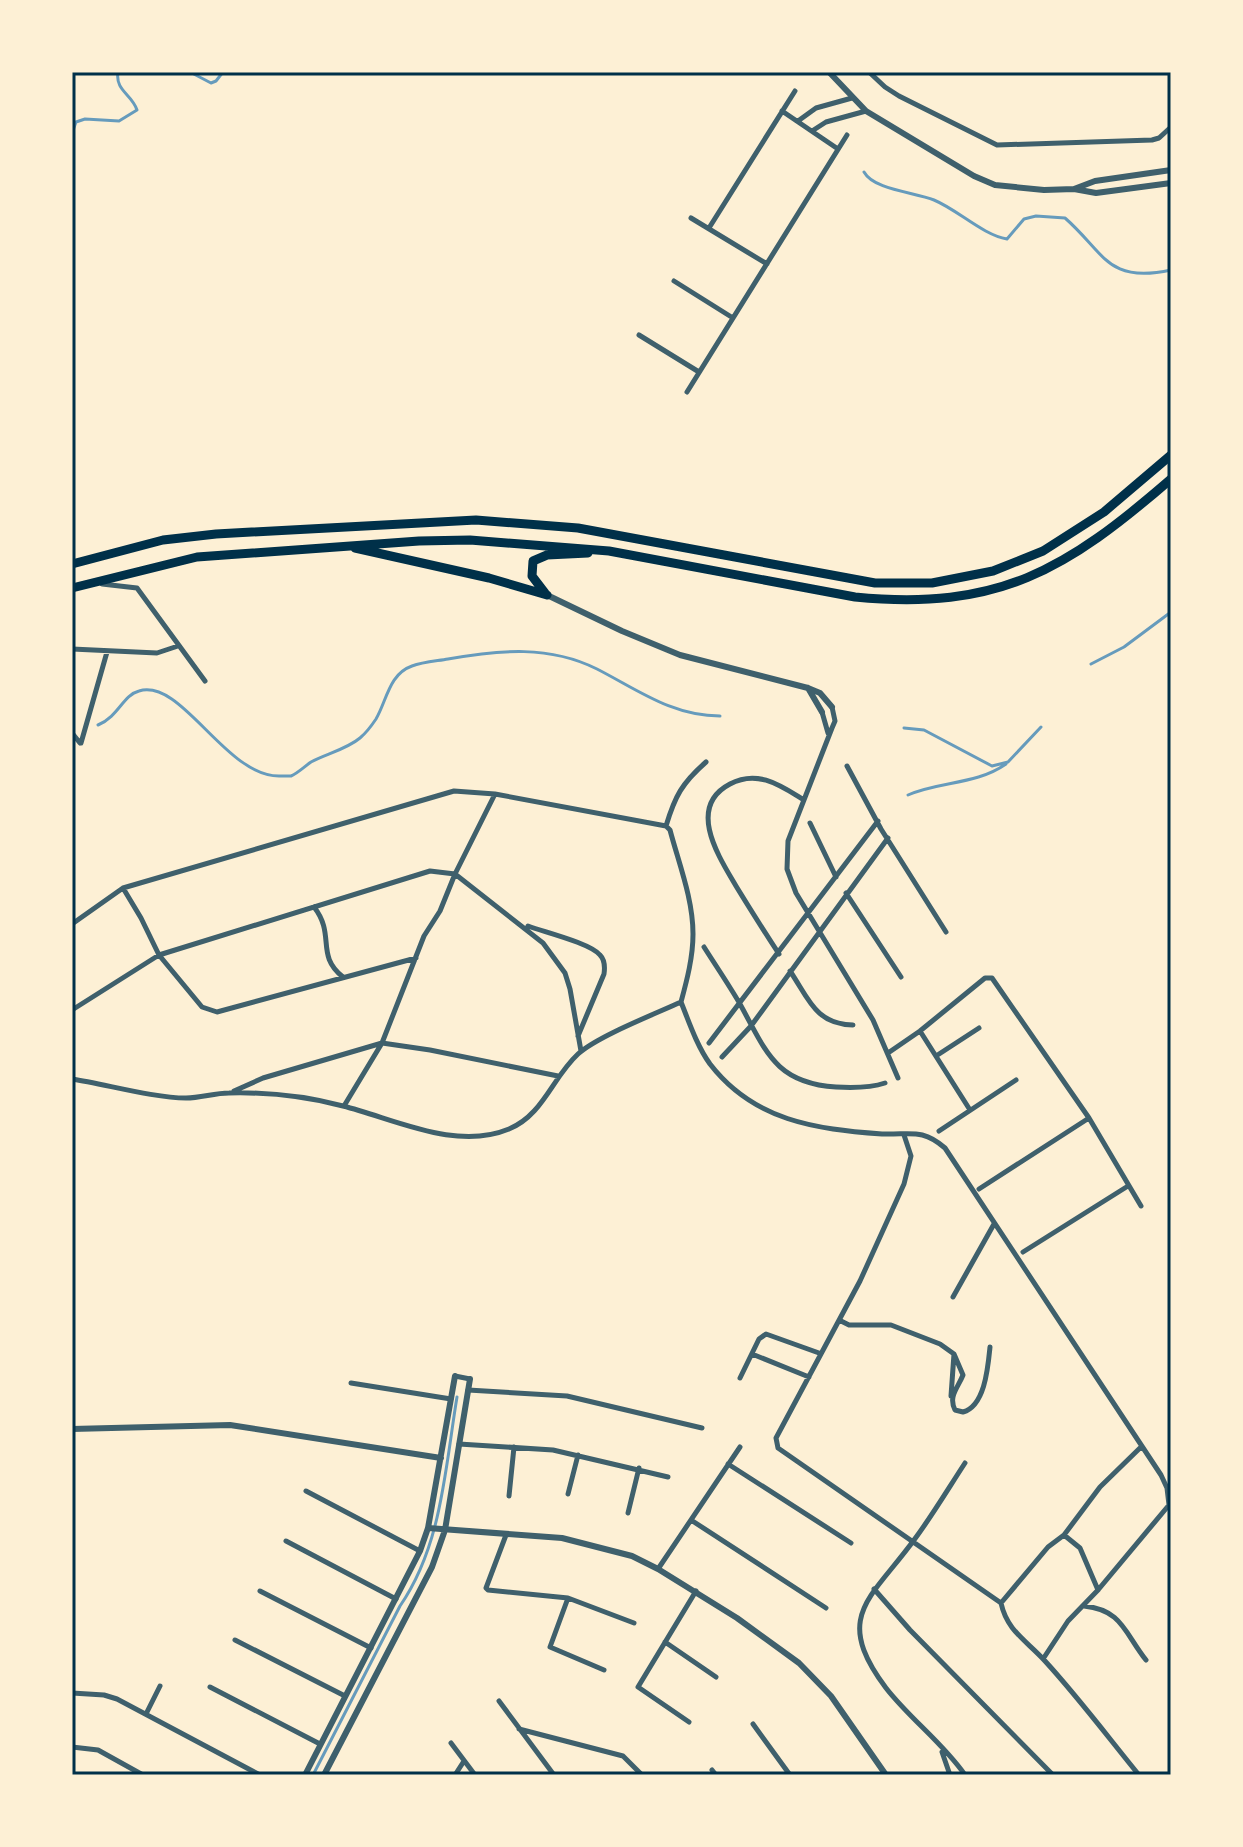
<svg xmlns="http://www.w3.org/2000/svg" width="1243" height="1847" font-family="'Golos Text',sans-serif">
<rect width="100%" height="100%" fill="#fdf0d5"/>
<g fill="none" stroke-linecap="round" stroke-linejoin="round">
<path stroke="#669bbc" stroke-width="3" d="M 190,72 L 211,83 L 216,81 L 223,72
M 72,133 L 76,122 L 85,119 L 119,121 L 137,110 C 132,94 115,91 118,72
M 864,172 C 874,190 914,192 934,200 C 958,210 983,235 1007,239 L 1024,219 L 1036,216 L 1065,218 C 1105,253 1107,284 1171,270
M 1091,664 L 1124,647 L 1171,612
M 98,725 C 119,716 123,695 139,691 C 182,678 225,776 279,776 C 281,776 290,776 291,776 C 298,773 305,766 311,762 C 326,754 347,749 360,738 C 366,733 372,725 376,719 C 387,700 389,674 412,666 C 423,662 437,661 448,659 C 500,650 549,645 597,669 C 638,690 672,716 720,716
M 904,728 L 924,730 L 992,766 L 1008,762 L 1041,727
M 908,795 C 940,781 976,785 1006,764
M 313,1775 L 400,1606 C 442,1545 445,1469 457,1397"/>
<path stroke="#3f606c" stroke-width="5" d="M 869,72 L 885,87 L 899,96 L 997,145 L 1152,140 L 1159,138 L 1171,127
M 782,111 L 838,149
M 798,121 L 816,108 L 852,98
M 812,131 L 826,122 L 866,111
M 691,218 L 767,264
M 709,228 L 795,91
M 674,281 L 733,318
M 639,335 L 699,372
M 687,392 L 847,135
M 102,584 L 137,588 L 205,681
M 72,649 L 157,653 L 178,646
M 832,707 L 835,721 L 832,728 L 788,841 L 787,869 L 796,893 L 873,1020 L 898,1078
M 822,712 L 828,733
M 72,733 L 80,743
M 81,743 L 107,652
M 847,766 L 881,829 L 946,932
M 810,823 L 836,877
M 123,888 L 141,918 L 159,955 L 202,1007 L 217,1012 L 416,958
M 846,893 L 901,977
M 314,907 C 336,935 315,955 343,977
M 72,924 L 123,888 L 454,791 L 495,794 L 666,826
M 528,926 C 544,932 590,943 600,955 C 605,960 605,967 604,974 L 578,1036
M 704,947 C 716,966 729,985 740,1004 C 766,1051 775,1083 836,1087 C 853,1088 870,1088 885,1083
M 779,954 C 764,931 750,909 736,886 C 719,857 686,807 730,784 C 758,769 781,786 804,800
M 790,971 C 809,999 815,1024 853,1025
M 681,1002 C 689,1022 697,1046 710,1064 C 754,1121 815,1129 882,1134 C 911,1135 922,1128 945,1148 L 1161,1475 L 1167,1488 L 1169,1505 L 1098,1590 L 1068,1621 L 1043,1659
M 681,1002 C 687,980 693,957 693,934 C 693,899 679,864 670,830 L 666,826 C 675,796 682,783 706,762
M 72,1010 L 159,955 L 430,871 L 455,874 L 543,943 L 565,973 L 570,989 L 581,1051
M 920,1031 L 970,1110
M 709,1043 L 878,821
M 888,1053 L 920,1031 L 985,978 L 992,978 L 1089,1118 L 1141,1206
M 936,1056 L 979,1028
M 722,1057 L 751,1026 L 888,838
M 72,1079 C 105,1084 154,1098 186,1098 C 201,1098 214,1093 229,1093 C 268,1092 305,1096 343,1106 C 395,1119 456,1151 509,1129 C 543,1115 552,1078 578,1054 C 598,1036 655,1014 681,1002
M 234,1091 L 263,1078 L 382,1043 L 430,1050 L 558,1076
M 344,1106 L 382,1043 L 424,936 L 440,911 L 455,874 L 495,794
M 939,1131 L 1016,1080
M 904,1135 L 911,1156 L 904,1184 L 860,1281 L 776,1438 L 778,1448 L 1001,1603 C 1007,1631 1027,1641 1045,1661 C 1078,1697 1108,1737 1139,1775
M 979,1189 L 1089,1118
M 1023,1252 L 1128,1186
M 953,1297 L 994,1224
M 839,1320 L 849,1325 L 891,1325 L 940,1344 L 954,1354 L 963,1375 C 958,1388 948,1396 955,1410 L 963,1412 C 985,1406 988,1367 990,1347
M 752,1354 L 809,1377
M 455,1376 L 470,1379
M 740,1378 L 759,1339 L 766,1334 L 819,1353
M 351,1383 L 451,1399
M 468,1390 L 567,1396 L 702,1428
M 951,1396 L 954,1354
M 459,1444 L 553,1450 L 668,1477
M 728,1464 L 851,1543
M 306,1491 L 420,1551
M 568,1494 L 578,1455
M 509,1496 L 514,1447
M 628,1513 L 639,1468
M 691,1520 L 826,1608
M 506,1535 L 486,1588 L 488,1590 L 568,1598 L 634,1623
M 1064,1535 L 1080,1548 L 1098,1590
M 286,1541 L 396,1599
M 658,1569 L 740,1447
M 874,1589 L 910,1630 L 1053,1775
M 260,1591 L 371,1648
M 568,1598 L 550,1647 L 604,1670
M 1001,1603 L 1048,1547 L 1064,1535 L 1100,1487 L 1141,1447
M 1084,1606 C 1122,1610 1124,1632 1146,1660
M 235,1640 L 345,1696
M 665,1642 L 716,1677
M 210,1687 L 320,1744
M 72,1693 L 104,1695 L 117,1699 L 260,1775
M 499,1701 L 554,1775
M 146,1714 L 160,1686
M 689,1722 L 638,1687 L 696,1591
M 753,1724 L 790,1775
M 519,1729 L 623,1756 L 641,1774
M 451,1743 L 475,1775
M 72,1747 L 98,1750 L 143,1775
M 942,1752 L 950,1775
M 712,1770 L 716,1775
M 455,1775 L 464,1761
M 965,1775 C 943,1743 910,1719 886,1688 C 832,1616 871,1599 914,1540 C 932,1516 948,1489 965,1463"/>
<path stroke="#3f606c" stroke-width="6" d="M 829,72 L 866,111 L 974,176 L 995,185 L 1044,190 L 1074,189 L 1096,193 L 1171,183
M 1074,189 L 1095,181 L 1171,170
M 547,595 L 622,631 L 680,655 L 808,688 L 820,693 L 832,707
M 808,688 L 822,712
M 72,1429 L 230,1425 L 441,1458
M 428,1528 L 562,1538 L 632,1556 L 658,1569 L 737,1618 L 799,1663 L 831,1696 L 886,1775
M 305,1775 L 420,1551 L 428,1528 L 455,1376
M 324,1775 L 432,1567 L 445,1530 L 470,1379"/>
<path stroke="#003049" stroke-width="9" d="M 355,548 L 489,578 L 547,595
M 72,564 L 163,540 L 216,534 L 476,520 L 578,528 L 875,583 L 932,583 L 993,571 L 1043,551 L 1104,512 L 1171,455
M 72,588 L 197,557 L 419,541 L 470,540 L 609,551 L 855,597 C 999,611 1066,570 1171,479
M 545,593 L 532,576 L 533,561 L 547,555 L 588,553"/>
</g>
<rect width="1243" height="1847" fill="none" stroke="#fdf0d5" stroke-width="148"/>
<rect x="74" y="74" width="1095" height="1699" fill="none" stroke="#003049" stroke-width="3"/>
</svg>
